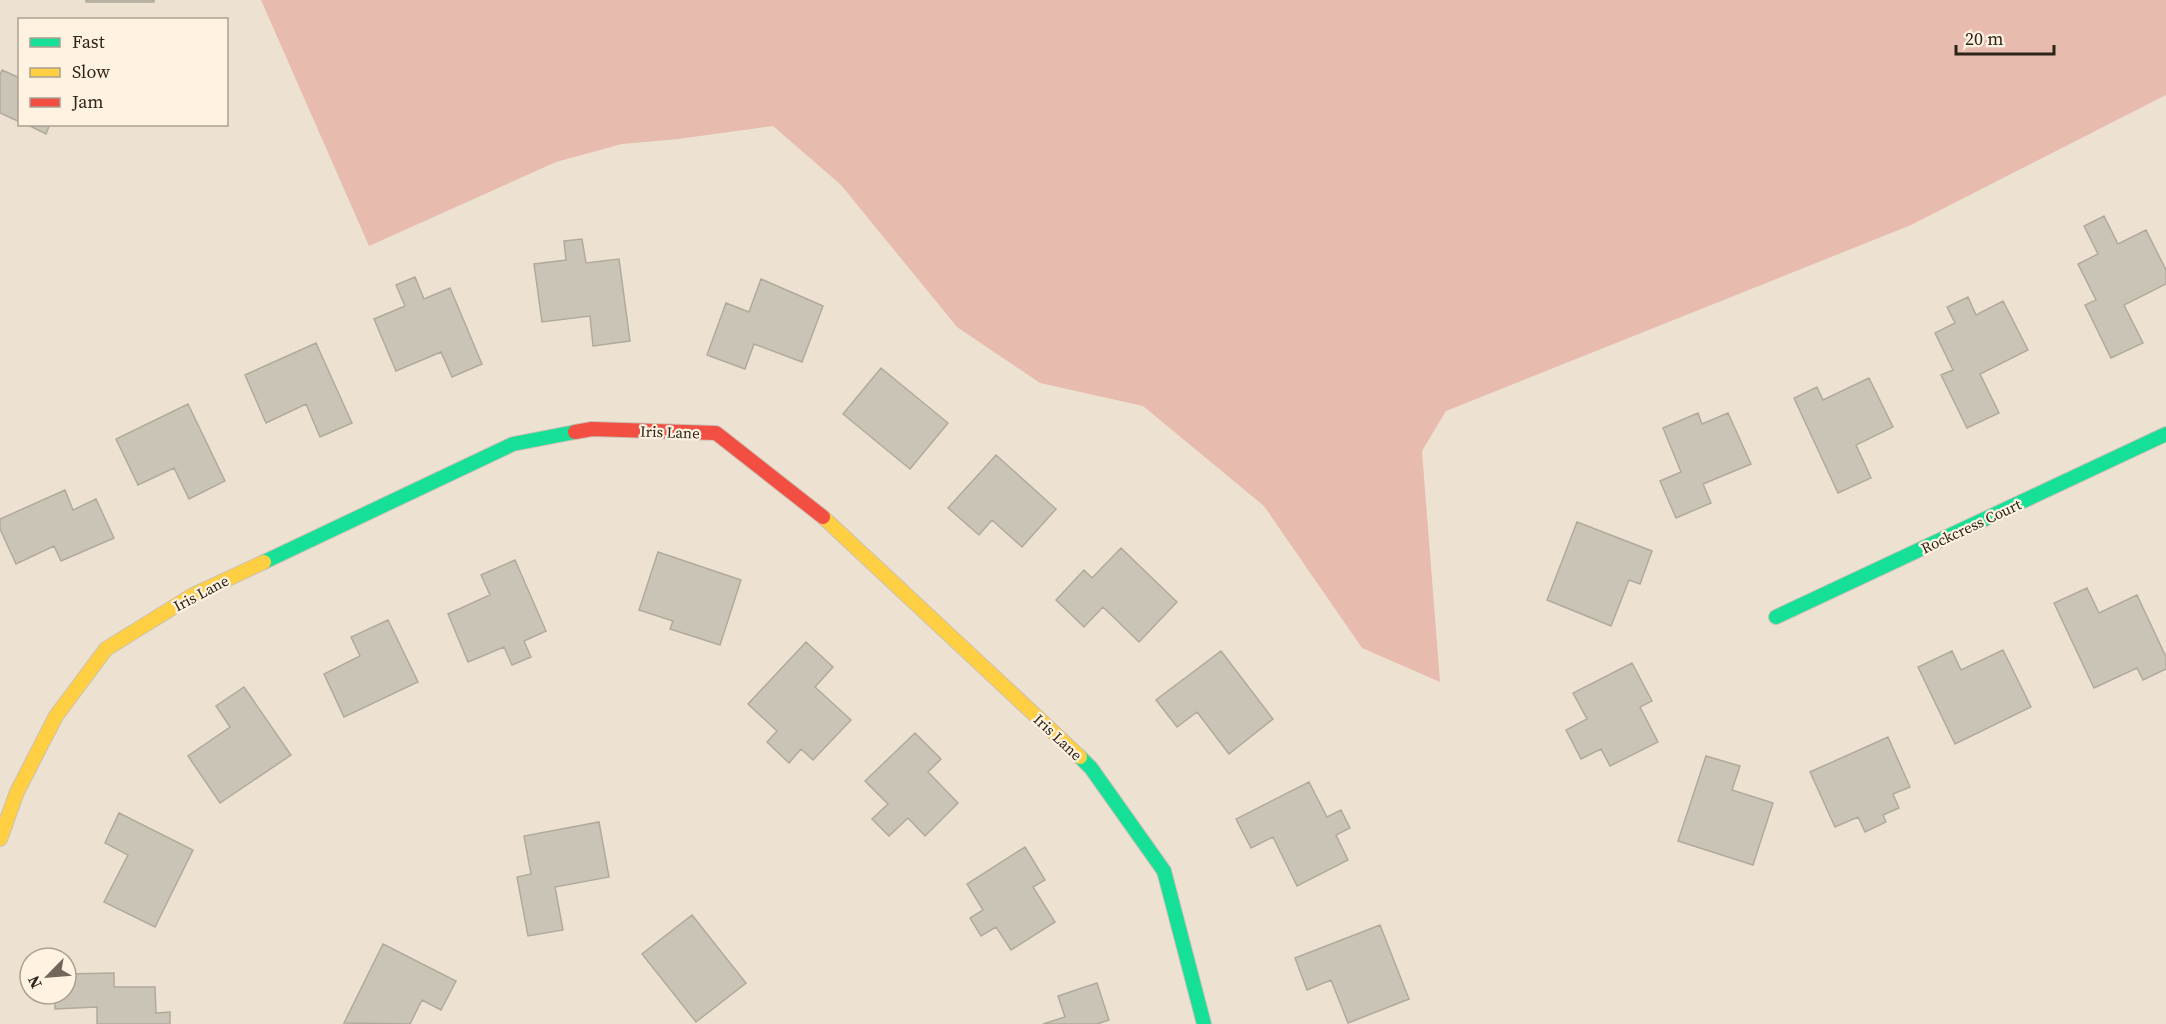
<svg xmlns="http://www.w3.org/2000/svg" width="2166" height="1024" font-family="'Source Serif 4',serif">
<rect width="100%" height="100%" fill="#ede2d2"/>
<path fill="#e8bbaf" d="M 261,0 L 2166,0 L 2166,95 L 1911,225 L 1446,411 L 1422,451 L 1440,682 L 1362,648 L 1264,506 L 1143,406 L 1040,383 L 957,327 L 841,185 L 773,126 L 678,139 L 622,144 L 556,162 L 369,246 Z"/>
<path fill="#cac4b7" stroke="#b0aa9d" stroke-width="1.5" d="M 86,0 L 154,0 L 154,2 L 86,2 Z
M 2,70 L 20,78 L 20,122 L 0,113 L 0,75 Z
M 26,124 L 50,124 L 46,134 Z
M 2104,216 L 2118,244 L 2146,230 L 2166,270 L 2166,284 L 2124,305 L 2143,343 L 2111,358 L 2085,305 L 2096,300 L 2078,264 L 2098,254 L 2084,226 Z
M 582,239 L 586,263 L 619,259 L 630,341 L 593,346 L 590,316 L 542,322 L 534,264 L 566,260 L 564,241 Z
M 415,277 L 424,299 L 450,288 L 482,364 L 452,377 L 441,352 L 396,371 L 374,319 L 405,306 L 396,285 Z
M 761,279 L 823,306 L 802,362 L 754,344 L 745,369 L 707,355 L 726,303 L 749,312 Z
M 1968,297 L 1976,315 L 2003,301 L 2028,350 L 1980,374 L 1999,413 L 1967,428 L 1941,375 L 1953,370 L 1935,333 L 1955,323 L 1947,307 Z
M 316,343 L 352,423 L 320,437 L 306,404 L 266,423 L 245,375 Z
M 881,368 L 948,423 L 910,469 L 843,414 Z
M 1869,378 L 1893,427 L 1856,445 L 1871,478 L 1838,493 L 1794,398 L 1817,387 L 1823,400 Z
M 188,404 L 225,481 L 189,499 L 174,468 L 138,485 L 116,439 Z
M 1698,413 L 1702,424 L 1728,413 L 1751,464 L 1703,484 L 1711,503 L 1676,518 L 1660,481 L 1681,472 L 1663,428 Z
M 996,455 L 1056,509 L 1022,547 L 992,520 L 979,535 L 948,508 Z
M 65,490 L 73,510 L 96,499 L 114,538 L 61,561 L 54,546 L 16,564 L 0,529 L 0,519 Z
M 1577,522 L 1652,551 L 1640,584 L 1629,580 L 1611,626 L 1547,600 Z
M 1121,548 L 1177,602 L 1139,642 L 1103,607 L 1084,627 L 1056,600 L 1084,570 L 1092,578 Z
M 658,552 L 741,580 L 720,645 L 670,629 L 673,621 L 639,610 Z
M 515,560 L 546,631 L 524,641 L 531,657 L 512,665 L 504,647 L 468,662 L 448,614 L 490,595 L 481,575 Z
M 2087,588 L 2099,613 L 2137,595 L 2166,657 L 2166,669 L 2143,680 L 2137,668 L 2094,688 L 2054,603 Z
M 388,620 L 418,682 L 344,717 L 324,674 L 360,656 L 351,637 Z
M 806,642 L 833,667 L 815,687 L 851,720 L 813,760 L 801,749 L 789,763 L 767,742 L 777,731 L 748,704 Z
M 2003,650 L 2031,707 L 1955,744 L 1918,667 L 1952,651 L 1961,670 Z
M 1221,651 L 1273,719 L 1229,754 L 1197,712 L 1177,727 L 1156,700 Z
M 1632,663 L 1652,701 L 1640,707 L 1658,742 L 1610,766 L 1601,749 L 1581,759 L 1566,730 L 1587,719 L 1573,693 Z
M 244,687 L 291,755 L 220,803 L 188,756 L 230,727 L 216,706 Z
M 915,733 L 941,759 L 928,772 L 958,803 L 925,836 L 908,818 L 889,836 L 872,819 L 888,804 L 865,781 Z
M 1888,737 L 1910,787 L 1893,794 L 1899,808 L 1883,815 L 1886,822 L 1865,832 L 1858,817 L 1835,827 L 1810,772 Z
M 1706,756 L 1740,766 L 1732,790 L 1773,803 L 1753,865 L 1678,841 Z
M 1309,782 L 1327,817 L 1341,810 L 1350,828 L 1336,835 L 1348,860 L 1297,886 L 1273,837 L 1251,848 L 1236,819 Z
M 119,813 L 193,850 L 155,927 L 104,902 L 128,855 L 105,843 Z
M 599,822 L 609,877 L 555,887 L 563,930 L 528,936 L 517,877 L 531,874 L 524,836 Z
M 1025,847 L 1045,880 L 1033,887 L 1055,922 L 1011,950 L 996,927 L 981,936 L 970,918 L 983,910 L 967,884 Z
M 692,915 L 746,983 L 696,1022 L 642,954 Z
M 1380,925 L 1409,999 L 1348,1023 L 1331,980 L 1307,990 L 1295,958 Z
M 383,944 L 456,981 L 441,1010 L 422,1000 L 410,1024 L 344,1023 Z
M 114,973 L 114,987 L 155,987 L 156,1013 L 170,1012 L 170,1024 L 97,1024 L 97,1007 L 55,1009 L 55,994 L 66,994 L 66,974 Z
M 1097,983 L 1109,1020 L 1097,1024 L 1043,1024 L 1065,1017 L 1058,996 Z"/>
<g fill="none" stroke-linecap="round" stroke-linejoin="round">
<g stroke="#cac1b5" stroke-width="16">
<path id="fast" d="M 264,562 L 513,444 L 575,432
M 1776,617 L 2166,434
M 1080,757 L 1091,768 L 1164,871 L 1204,1024"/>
</g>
<g stroke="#cac1b5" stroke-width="16">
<path id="slow" d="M 823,517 L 1080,757
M 0,839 L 17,792 L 56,716 L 106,649 L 193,595 L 264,562"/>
</g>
<g stroke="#cac1b5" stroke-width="16">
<path id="jam" d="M 575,432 L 592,429 L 716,433 L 823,517"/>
</g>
<use href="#fast" stroke="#16e098" stroke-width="14"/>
<use href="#slow" stroke="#ffcf43" stroke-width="14"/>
<use href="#jam" stroke="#f24e42" stroke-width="14"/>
</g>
<g text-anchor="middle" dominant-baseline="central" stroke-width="4.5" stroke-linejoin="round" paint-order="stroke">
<g font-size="15" fill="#2d251a" stroke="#fff2e1">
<text transform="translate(670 432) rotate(2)">Iris Lane</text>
<text transform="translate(1971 526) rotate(-25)">Rockcress Court</text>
<text transform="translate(201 593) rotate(-28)">Iris Lane</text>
<text transform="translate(1058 737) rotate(43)">Iris Lane</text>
</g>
</g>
<rect x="18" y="18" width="210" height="108" fill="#fff2e1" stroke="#aba091" stroke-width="1.5"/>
<rect x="30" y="38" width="30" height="9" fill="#16e098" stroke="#aba091" stroke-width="1.5"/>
<text x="72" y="48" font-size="18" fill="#2d251a">Fast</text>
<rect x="30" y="68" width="30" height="9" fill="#ffcf43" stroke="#aba091" stroke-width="1.5"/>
<text x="72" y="78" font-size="18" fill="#2d251a">Slow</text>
<rect x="30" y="98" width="30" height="9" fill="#f24e42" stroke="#aba091" stroke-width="1.5"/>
<text x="72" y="108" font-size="18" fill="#2d251a">Jam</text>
<g transform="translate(48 976) rotate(245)"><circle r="28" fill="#fff2e1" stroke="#aba091" stroke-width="1.5"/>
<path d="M0-4.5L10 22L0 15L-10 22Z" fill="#70675a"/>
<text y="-9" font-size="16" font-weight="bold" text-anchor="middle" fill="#2d251a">N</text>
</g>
<path d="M1956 45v9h98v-9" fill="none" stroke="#2d251a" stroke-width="3"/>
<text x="1965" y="45" font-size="18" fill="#2d251a" stroke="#fff2e1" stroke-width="4.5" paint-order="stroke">20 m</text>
</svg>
